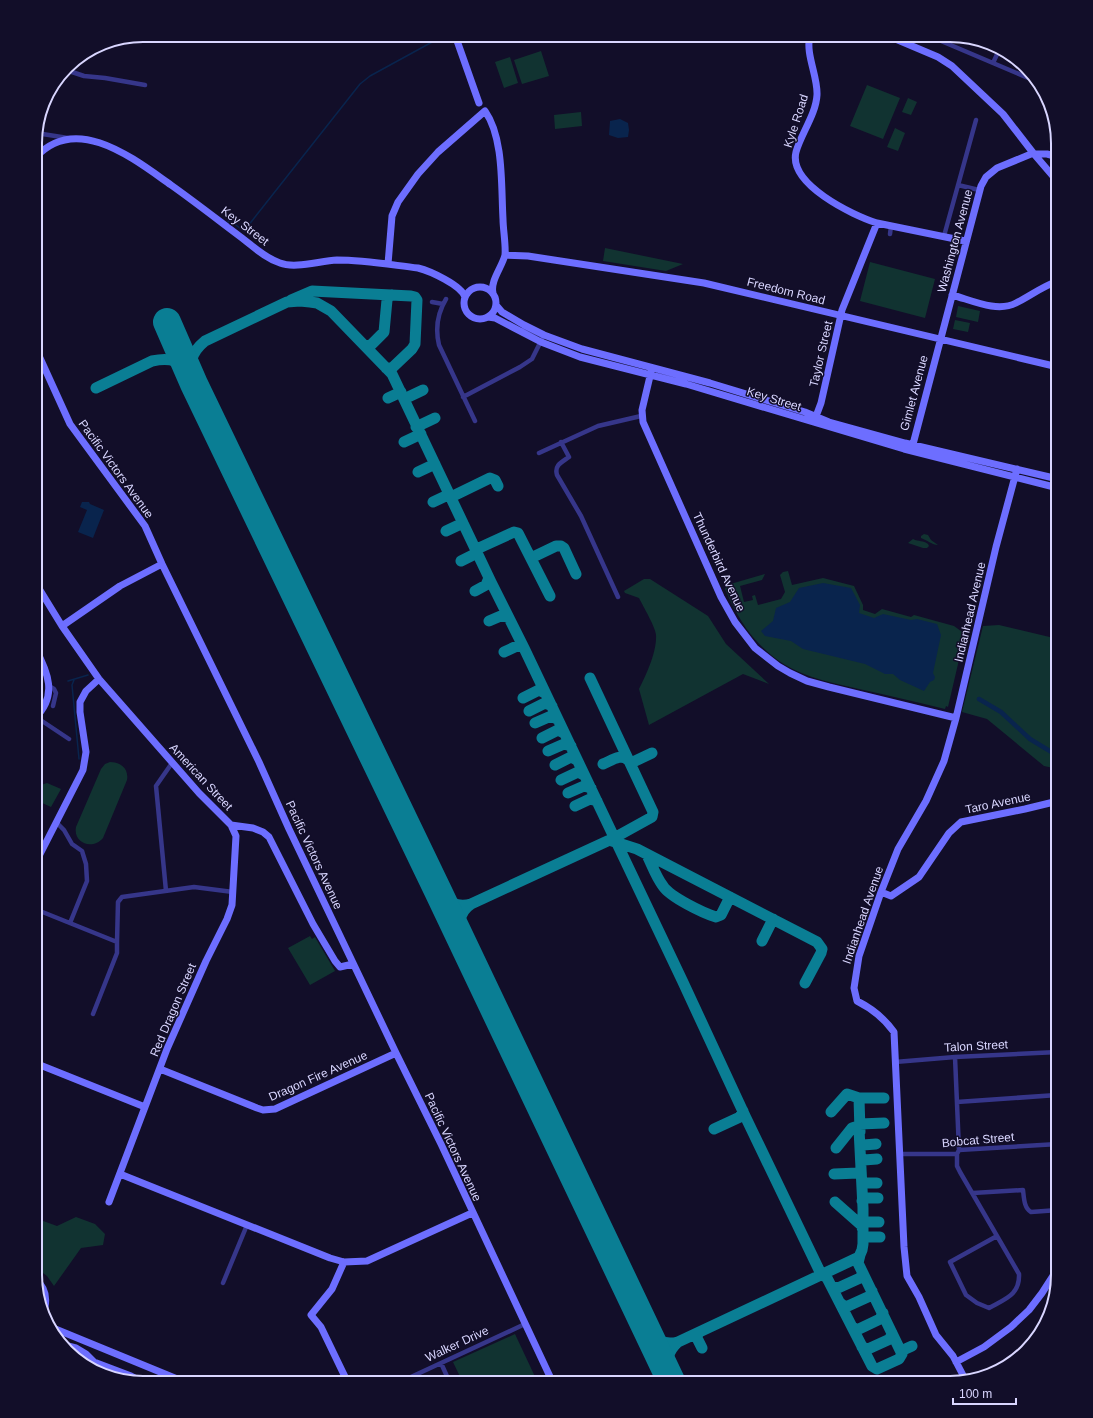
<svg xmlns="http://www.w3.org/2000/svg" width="1093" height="1418" font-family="Helvetica,sans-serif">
<rect width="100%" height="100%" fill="#120e29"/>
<path fill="#113331" d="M 541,51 L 549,76 L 522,84 L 514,60 Z
M 510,57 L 518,83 L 504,88 L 495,62 Z
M 867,85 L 900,98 L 883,139 L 850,126 Z
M 908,98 L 917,102 L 911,115 L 902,112 Z
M 581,112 L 582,126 L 555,129 L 554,115 Z
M 37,128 L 39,128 L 42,144 L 35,154 L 35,136 Z
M 895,128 L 905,133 L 898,151 L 887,147 Z
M 605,248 L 683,264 L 666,271 L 603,261 Z
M 870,262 L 935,279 L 925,318 L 860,301 Z
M 958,306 L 980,311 L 978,322 L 956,317 Z
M 955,320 L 970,323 L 968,332 L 953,329 Z
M 924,534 L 928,535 L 931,540 L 938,545 C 932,545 927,540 921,538 L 921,536 Z
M 913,539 C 919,542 923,540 928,544 L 929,546 L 927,548 L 923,548 L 908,543 Z
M 788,571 L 792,585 L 823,578 L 854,586 L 863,605 L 863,610 L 875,614 L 882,609 L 911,617 L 914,615 L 954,626 L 965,634 L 948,707 L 946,706 L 945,709 C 916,702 888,695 859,689 C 843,685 827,682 812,677 C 768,663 742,630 725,589 L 727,585 L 765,574 L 762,580 L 740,586 L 744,602 L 753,600 L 752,596 L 755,595 L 758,605 L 781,599 L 785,592 L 780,575 L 783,572 Z
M 644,579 L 650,579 L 708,616 L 726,644 L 769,684 L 743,674 L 649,725 L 639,689 C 646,675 657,652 656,635 C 656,628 643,606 639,598 L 625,593 L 624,591 Z
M 999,625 L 1058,639 L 1058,769 L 1044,766 L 987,719 L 962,712 L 983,626 Z
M 110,762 C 121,762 129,769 127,780 L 103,838 C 93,850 73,844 76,827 L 101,769 L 105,764 Z
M 47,783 L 61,789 L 51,807 L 40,802 L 35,803 L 35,787 Z
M 310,936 L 312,939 L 315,937 L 335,971 L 310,985 L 288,948 Z
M 76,1217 L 95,1224 L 105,1234 L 103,1245 L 81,1248 L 54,1286 L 47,1276 L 35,1267 L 35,1218 L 57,1226 Z
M 515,1334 L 538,1383 L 463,1383 L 453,1362 Z"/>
<path fill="#09244d" d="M 620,119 L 628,123 L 629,130 L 628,137 L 618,138 L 609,135 L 610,121 Z
M 82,502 L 89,502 L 90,504 L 104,510 L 93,538 L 78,532 L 87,510 L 80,507 Z
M 823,583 L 851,588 L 860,605 L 859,613 L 874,618 L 883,614 L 911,620 L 917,619 L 937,624 L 941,635 L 933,673 L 935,677 L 934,680 L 930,682 L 924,691 L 900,680 L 893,674 L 885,674 L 865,664 L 803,649 L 791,641 L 765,636 L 761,631 L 773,621 L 776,608 L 790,602 L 799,588 Z"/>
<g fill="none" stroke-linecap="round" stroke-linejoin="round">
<path stroke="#09244d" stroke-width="1.5" d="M 228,222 L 229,220 L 244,231 L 360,84 L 370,76 L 445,35
M 74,680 L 72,685 L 79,759
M 68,681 L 88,675"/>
<path stroke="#09244d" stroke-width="4.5" d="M 979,699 L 1001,712 L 1030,739 L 1058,756"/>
<path stroke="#0a7e94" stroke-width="11" d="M 291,300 L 312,291 L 411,296 L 415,297 L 417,300 L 415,344 L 412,349 L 392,368 L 386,368
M 365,346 L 371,345 L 384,332 L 387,300 L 389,296 L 392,295
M 194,384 C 189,365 189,354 205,341 L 287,302 L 300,301 L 310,302 L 317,303 L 331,311 L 392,374 L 491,582 L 524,648 L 682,980 L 746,1118 L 821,1274 L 827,1278 L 872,1366 L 877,1369 L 899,1359 L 902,1354 L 858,1263 L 860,1255
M 96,388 L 152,361 C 171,357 181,360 191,378
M 388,398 L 401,392
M 404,399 L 423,390
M 416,427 L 435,418
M 404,442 L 421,434
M 418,472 L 435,464
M 451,497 L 490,478 L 495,480 L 498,486
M 433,502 L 450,494
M 446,531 L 463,523
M 475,547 L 479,548 L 514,532 L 518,533 L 550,596
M 531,558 L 556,546 L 561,546 L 564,548 L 576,574
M 461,561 L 477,553
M 475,591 L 486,585 L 489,578
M 489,621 L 503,615 L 509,618
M 504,652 L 519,645 L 524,648
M 523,698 L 539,690 L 545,693
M 529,711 L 545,703 L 552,706
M 535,723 L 551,716 L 557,719
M 542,738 L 558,730 L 564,733
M 548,751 L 564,744 L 571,746
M 627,759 L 633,762 L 652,753
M 603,764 C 611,761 621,753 628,760
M 555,765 L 571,757 L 577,760
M 561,780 L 578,772 L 584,775
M 568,793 L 584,786 L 591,788
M 575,806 L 590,799 L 597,801
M 612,841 L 637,849 L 817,942 L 822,949 L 821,953 L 805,983
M 647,855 C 652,865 656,877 663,886 C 670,897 703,913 716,917 L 721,915 L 730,897
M 438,891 C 447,902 457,908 471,904 C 457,913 459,927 462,941
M 471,904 L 614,838 L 652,817 L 653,812 L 590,678
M 762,941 L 773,919
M 859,1098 L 884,1098
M 831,1112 L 847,1094 L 859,1098 L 860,1132
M 860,1124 L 884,1123
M 714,1129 L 740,1117 L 743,1111
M 860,1148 L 863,1145 L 876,1144
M 861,1157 L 864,1160 L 877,1159
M 834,1174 L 858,1173 L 861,1169
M 862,1181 L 864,1183 L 877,1183
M 862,1201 L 865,1198 L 878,1198
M 835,1202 L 861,1225 L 863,1230
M 863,1225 L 865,1222 L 879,1222
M 863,1240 L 865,1237 L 880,1237
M 832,1286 L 838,1288 L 860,1278 L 863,1273
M 840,1303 L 844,1306 L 848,1306 L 870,1296 L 872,1291
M 852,1327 L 856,1329 L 859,1329 L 880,1319 L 883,1313
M 646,1329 C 655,1339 663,1346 678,1342 L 859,1257 L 862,1250 L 863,1244 L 863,1208 L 859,1129 L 855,1127 L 852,1128 L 836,1148
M 698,1333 L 697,1338 L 702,1348
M 862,1347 L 868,1349 L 890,1339 L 892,1333
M 901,1351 L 912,1346
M 668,1375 C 666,1362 667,1352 678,1342"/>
<path stroke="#0a7e94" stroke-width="28" d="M 167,322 L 194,384 L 438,891 L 672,1383"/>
<path stroke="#36368a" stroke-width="4.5" d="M 167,35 C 194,40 206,40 234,35
M 927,35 L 1040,83
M 993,63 L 1000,48
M 66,70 L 84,76 L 105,78 L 145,85
M 36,133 L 68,138
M 958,185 L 979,190
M 890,234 L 891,226
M 944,236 L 976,120
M 446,299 C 437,314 435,328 439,345 L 475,421
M 432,302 L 443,304
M 463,397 L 520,367 L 532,359 L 542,339
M 561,442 L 569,457 C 562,462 554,465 557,475 L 581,516 L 618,597
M 539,453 L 598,426 L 641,416
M 35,676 L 46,671
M 49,686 L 54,689 L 56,693 L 53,706
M 36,717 L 69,739
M 57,823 L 64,830 L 72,844 L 82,851 L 86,864 L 87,881 L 70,923
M 166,891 L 156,786 L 172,763
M 35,909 L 117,942 L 118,902 L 122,897 L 194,887 L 233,892
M 93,1014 L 117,953 L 117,942
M 1055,1052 L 1058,1106
M 955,1057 L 959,1150
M 895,1062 L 955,1057 L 1058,1052
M 957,1102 L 1057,1095
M 900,1154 L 957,1154 L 959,1150 L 1058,1144
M 957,1154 L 957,1166 L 960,1172 L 1019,1274 C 1020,1295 1005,1299 989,1308 L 977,1303 L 966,1295 L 950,1262 L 997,1236
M 973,1193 L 1023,1190 C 1024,1198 1024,1208 1031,1212 L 1058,1210
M 223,1283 L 247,1225
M 441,1363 L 450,1383
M 91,1369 L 94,1362
M 398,1383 L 525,1324"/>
<path stroke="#6d6eff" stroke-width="7" d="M 455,35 L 479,103
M 810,35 C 805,54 818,76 817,95 C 816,114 801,134 796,152 C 788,184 852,215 877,223 L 965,241
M 886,35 L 938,57 L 952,66 L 1003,114 L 1034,154 L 1058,182
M 35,158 C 76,112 134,159 171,185 C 195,202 218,220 242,238 C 254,247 265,258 280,263 C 295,269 319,261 337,260 C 364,260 392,265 418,268 C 430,271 461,285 465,297
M 505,255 L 528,256 L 704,283 L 1058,367
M 388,264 L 392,216 L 398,202 L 418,174 L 438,152 L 485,111 C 504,138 501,186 503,219 C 503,229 506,245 505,255 C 502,267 490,281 493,293
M464 303a16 16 0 1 1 32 0a16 16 0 1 1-32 0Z
M 952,295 C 971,300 997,313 1016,303 C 1030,296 1043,286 1058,281
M 496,305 L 502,312 L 524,325 L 544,335 L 582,349 L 710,383 L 805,412 L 829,422 L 905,443 L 1058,479
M 488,317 L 495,318 L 541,342 L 580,357 L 686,384 L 904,449 L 1058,488
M 35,347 L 70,424 L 145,526 L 162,564 L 259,762 L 289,829 L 396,1053 L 441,1144 L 553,1383
M 651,372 L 642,410 L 643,422 L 721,597 L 735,622 L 755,648 L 778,666 L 790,673 L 807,681 L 829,687 L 956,718
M 815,419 L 821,403 L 842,310 L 877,223
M 912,448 L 981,186 L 986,177 L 997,168 L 1031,154 L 1047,154 L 1058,157
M 35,582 L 62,626 L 99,679 L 199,793 L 231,825 L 253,828 L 263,832 L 269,837 L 313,924 L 335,961 L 340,967 L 353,964
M 62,626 L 120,586 L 162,564
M 35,718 C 58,696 48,672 35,648
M 35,864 L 83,770 L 86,752 L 80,712 L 80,702 L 86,691 L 99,679
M 881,892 L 891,896 L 919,877 L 949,833 L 961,822 L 1025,809 L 1058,801
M 35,1063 L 145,1107
M 160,1069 L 257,1108 L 263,1110 L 275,1109 L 396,1053
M 120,1174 L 330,1258 L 344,1262 L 367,1261 L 472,1213
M 109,1202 L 167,1049 L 206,961 L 227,919 L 232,905 L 236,836 L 231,825
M 344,1262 L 332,1289 L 311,1315 L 321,1327 L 348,1383
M 36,1280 C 45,1287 47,1296 45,1307
M 50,1325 L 53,1328 L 187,1383
M 64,1345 L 76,1348 L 86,1354 L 94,1362 L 131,1376 L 144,1383
M 956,1362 L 984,1347 L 1011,1327 L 1029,1310 L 1042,1293 L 1058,1268
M 965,1379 L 953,1356 L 936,1335 L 919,1297 L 907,1276 L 904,1247 L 894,1032 C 884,1018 873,1009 857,1001 L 854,988 L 859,956 L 881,892 L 898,849 L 926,801 L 944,761 L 956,718 L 996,547 L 1017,469"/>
</g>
<g text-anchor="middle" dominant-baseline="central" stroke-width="3" stroke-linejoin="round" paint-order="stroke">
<g font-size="12" fill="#d9d6ff" stroke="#120e29">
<text transform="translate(796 121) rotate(-72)">Kyle Road</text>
<text transform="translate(245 226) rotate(37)">Key Street</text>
<text transform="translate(955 241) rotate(-75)">Washington Avenue</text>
<text transform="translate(786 291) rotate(14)">Freedom Road</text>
<text transform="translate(821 354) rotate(-77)">Taylor Street</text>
<text transform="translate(914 393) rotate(-75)">Gimlet Avenue</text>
<text transform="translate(774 399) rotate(17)">Key Street</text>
<text transform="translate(116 469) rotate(54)">Pacific Victors Avenue</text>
<text transform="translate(719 562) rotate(65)">Thunderbird Avenue</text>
<text transform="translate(970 612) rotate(-77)">Indianhead Avenue</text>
<text transform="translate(201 777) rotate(47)">American Street</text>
<text transform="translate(998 803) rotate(-12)">Taro Avenue</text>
<text transform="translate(314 855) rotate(65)">Pacific Victors Avenue</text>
<text transform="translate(863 915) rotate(-71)">Indianhead Avenue</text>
<text transform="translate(173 1010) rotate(-67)">Red Dragon Street</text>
<text transform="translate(976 1046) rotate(-3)">Talon Street</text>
<text transform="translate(318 1076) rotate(-24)">Dragon Fire Avenue</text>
<text transform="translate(978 1140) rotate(-5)">Bobcat Street</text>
<text transform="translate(453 1147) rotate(65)">Pacific Victors Avenue</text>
<text transform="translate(457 1344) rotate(-25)">Walker Drive</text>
</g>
</g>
<path d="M0 0H1093V1418H0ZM143 42H950A101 101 0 0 1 1051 143V1275A101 101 0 0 1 950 1376H143A101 101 0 0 1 42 1275V143A101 101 0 0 1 143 42Z" fill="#120e29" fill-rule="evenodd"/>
<path fill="none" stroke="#d9d6ff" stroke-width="2" d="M143 42H950A101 101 0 0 1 1051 143V1275A101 101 0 0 1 950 1376H143A101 101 0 0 1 42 1275V143A101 101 0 0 1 143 42Z"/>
<path d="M953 1398v6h63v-6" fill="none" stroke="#d9d6ff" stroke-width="2"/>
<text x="959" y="1398" font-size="12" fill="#d9d6ff" stroke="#120e29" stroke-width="3" paint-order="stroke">100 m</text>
</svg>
